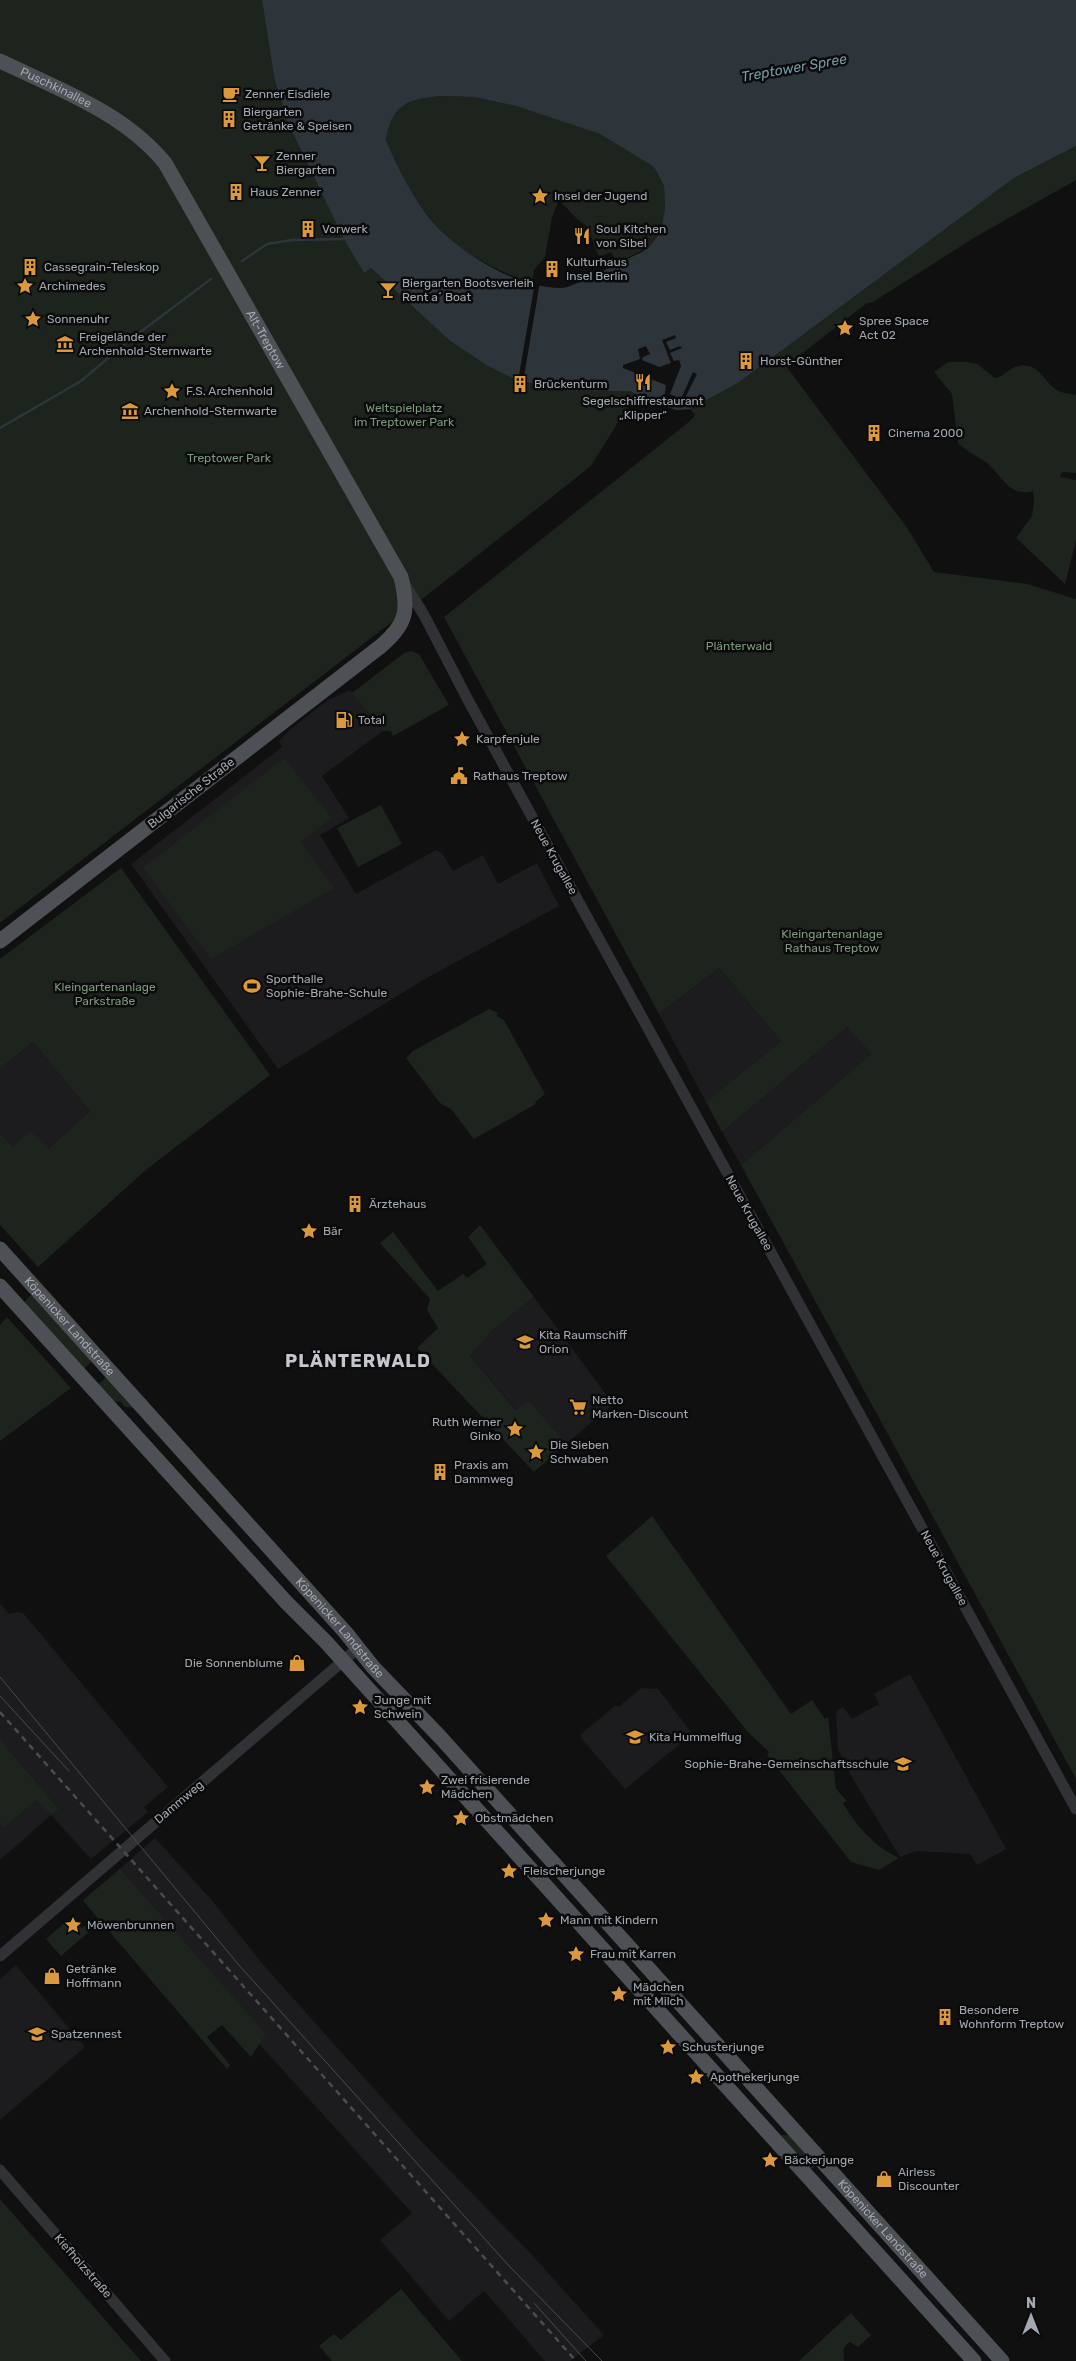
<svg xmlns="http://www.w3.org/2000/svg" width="1076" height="2361" font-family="Rubik,sans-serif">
<rect width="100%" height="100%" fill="#101011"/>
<path fill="#1c1c1e" d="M 350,690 L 383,731 L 322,776 L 349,818 L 320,835 L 356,894 L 436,850 L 442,853 L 453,871 L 483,855 L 498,884 L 537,863 L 559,906 L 425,979 L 278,1069 L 131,864 L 282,747 L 279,741 L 291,729 L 328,700 Z
M 719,968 L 781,1041 L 706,1102 L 659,1014 Z
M 847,1027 L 871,1054 L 741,1165 L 722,1132 Z
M 33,1042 L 90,1111 L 48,1149 L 13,1147 L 0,1133 L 0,1069 Z
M 534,1297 L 613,1404 L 566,1444 L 529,1400 L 517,1410 L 470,1356 L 494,1329 Z
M 0,1603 L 9,1614 L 18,1612 L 24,1614 L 168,1787 L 144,1807 L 148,1812 L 91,1859 L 51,1815 L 0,1860 L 0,1823 L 4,1828 L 37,1800 L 59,1809 L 0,1739 Z
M 910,1674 L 1006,1849 L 977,1865 L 970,1854 L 916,1851 L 900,1857 L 853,1779 L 838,1749 L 836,1711 L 843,1707 L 852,1719 L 879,1704 L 874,1694 Z
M 642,1688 L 658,1689 L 691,1732 L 691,1735 L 625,1789 L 582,1739 L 580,1735 L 616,1705 L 618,1707 Z
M 155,1838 L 209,1897 L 266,1968 L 420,2140 L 533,2256 L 604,2335 L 570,2361 L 545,2361 L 484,2291 L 449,2321 L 380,2240 L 412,2213 L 109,1878 Z
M 16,1965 L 85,2047 L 0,2120 L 0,1979 Z"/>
<path fill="#1d231d" d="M 0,0 L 262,0 L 274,77 L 363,272 L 371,268 L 449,340 L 486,365 L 516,380 L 566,391 L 630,391 L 635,395 L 591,466 L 435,589 L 0,923 Z
M 444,96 L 474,97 L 516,106 L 600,134 L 654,167 L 664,186 L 665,207 L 661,232 L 649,247 L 617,263 L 611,252 L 599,257 L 587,226 L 578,220 L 559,200 L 552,218 L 545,257 L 534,270 L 532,284 C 499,271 463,255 439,229 C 417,205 398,170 386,140 C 392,103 410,98 444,96 Z
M 1076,146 L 1076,180 L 977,236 L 873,302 L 867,303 L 786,366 L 908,529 L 934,572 L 1027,584 L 1076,599 L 1076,1779 L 741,1165 L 871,1054 L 847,1027 L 722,1132 L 706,1102 L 781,1041 L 719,968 L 659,1014 L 444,617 L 690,421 L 695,415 L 690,409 L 738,383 L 1014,178 Z
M 948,362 L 966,362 L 977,364 L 995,378 C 1005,376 1009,367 1019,366 C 1040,362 1044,383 1057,390 C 1062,393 1070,394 1076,395 L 1076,473 L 1062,472 L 1060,477 L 1076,480 L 1076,540 L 1065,584 L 1016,538 L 1032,516 L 1034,501 L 1033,491 C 1009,498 1002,475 987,463 C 977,456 966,451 958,443 L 952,394 L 934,372 Z
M 411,651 L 419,654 L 449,705 L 393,736 L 391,731 L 383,731 L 352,693 L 404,653 Z
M 284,758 L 332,818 L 301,842 L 334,888 L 211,959 L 143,868 Z
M 381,805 L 402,844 L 358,867 L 337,828 Z
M 121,868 L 270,1075 L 147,1169 L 38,1267 L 0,1225 L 0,1133 L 13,1147 L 30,1131 L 48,1149 L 90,1111 L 33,1042 L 0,1069 L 0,959 Z
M 489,1009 L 498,1013 L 497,1016 L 504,1020 L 545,1094 L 535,1102 L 536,1104 L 474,1139 L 451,1109 L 440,1103 L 406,1058 L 413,1051 Z
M 480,1225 L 534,1297 L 494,1329 L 470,1356 L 516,1410 L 529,1400 L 566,1444 L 534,1472 L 417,1348 L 438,1328 L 427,1310 L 430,1299 L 380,1243 L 393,1232 L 438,1291 L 463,1274 L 467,1278 L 487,1264 L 468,1237 Z
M 32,1294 L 93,1360 L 83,1370 L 23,1303 Z
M 7,1317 L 71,1388 L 0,1441 L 0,1325 Z
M 108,1376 L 136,1408 L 125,1407 L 121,1402 L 111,1401 L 97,1385 Z
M 652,1516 L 791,1714 L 812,1700 L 825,1719 L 828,1717 L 836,1789 L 847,1801 L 843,1803 C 856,1826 875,1847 899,1858 L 879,1870 L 851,1862 L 767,1755 L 769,1752 L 747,1731 L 606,1556 Z
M 0,1739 L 59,1809 L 51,1815 L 37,1800 L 4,1828 L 0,1823 Z
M 120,1869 L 266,2034 L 251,2057 L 222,2025 L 207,2037 L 230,2065 L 227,2069 L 84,1902 L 83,1900 Z
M 67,1921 L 72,1928 L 77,1924 L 82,1928 L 87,1924 L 91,1930 L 61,1956 L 46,1939 Z
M 777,2135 L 792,2135 L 818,2164 L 809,2171 Z
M 0,2199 L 141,2361 L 0,2361 Z
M 401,2289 L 462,2361 L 332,2361 L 319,2346 L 334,2334 L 341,2340 Z
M 851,2313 L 871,2335 L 858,2347 L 850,2342 C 841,2348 844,2353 844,2361 L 799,2361 Z"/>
<path fill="#2d353a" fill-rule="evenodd" d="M 262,0 L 1076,0 L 1076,146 L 1014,178 L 738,383 L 690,409 L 677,410 L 649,402 L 630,391 L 566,391 L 516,380 L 486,365 L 449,340 L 371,268 L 364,273 L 344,239 L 288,123 L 274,77 ZM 444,96 L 474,97 L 516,106 L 600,134 L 654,167 L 664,186 L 665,207 L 661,232 L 649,247 L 642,252 C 628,258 574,287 563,288 C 520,289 471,259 441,231 C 419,210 397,167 386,140 C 392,103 410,98 444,96 Z"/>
<path fill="#101011" d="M 535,282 L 540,282 L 523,382 L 518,381 Z
M 675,335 L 676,338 L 666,342 L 670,350 L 680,346 L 682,348 L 670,353 L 674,361 L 679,360 L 681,366 L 670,394 L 681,399 L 693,372 L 697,374 L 682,404 L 669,398 L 666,407 L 663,406 L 666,385 L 623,368 L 623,365 L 640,359 L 638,349 L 646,346 L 650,354 L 643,357 L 642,360 L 659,367 L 671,363 L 662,340 Z"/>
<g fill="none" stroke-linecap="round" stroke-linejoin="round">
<path stroke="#2d353a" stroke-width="2.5" d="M 242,261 L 267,244 L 292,240 L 347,239
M 0,428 L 81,381 L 127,342 L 211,279"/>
<path stroke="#313235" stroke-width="11" d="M 404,583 L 424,615 L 468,700 L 1076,1809
M 0,1956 L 358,1648
M 0,2170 L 165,2361"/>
<g stroke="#4d5054" stroke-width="15">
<path id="s1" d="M 0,61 C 58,89 123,112 165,163 L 401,577 C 409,610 407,624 381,646 L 0,941"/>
<path id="s2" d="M 0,1249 L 346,1633 L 373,1667 L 441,1738 L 1002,2361"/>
<path d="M 0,1286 L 286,1602 L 326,1642 L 974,2361"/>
</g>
<path stroke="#4a4c50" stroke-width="1" d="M 0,1677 L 238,1964 L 510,2267 L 602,2361
M 0,1696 L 69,1771
M 534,2303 L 586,2361"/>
<path stroke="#4a4c50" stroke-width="2.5" stroke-dasharray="6 5" stroke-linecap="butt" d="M 0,1712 L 576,2361"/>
</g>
<defs>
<g id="cafe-bare" transform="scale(1.35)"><path d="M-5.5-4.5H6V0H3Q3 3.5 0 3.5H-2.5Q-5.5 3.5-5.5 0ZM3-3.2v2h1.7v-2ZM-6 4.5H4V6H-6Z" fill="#dc983c" stroke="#0b0b0c" stroke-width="2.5" paint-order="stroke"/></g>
<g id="building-bare" transform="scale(1.35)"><path d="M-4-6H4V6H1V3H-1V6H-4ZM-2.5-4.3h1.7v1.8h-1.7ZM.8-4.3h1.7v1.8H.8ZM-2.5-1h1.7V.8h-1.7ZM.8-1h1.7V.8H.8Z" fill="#dc983c" stroke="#0b0b0c" stroke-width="2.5" paint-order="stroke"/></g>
<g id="bar-bare" transform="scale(1.35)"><path d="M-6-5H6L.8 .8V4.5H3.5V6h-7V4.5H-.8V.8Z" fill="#dc983c" stroke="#0b0b0c" stroke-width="2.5" paint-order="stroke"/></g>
<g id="sight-bare" transform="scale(1.35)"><path d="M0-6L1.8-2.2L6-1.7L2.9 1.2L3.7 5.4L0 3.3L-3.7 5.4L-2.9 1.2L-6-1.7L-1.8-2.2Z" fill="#dc983c" stroke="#0b0b0c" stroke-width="2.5" paint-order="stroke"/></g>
<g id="restaurant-bare" transform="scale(1.35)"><path d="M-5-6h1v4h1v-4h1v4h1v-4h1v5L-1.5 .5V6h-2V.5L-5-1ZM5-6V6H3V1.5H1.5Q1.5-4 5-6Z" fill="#dc983c" stroke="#0b0b0c" stroke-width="2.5" paint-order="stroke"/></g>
<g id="museum-bare" transform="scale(1.35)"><path d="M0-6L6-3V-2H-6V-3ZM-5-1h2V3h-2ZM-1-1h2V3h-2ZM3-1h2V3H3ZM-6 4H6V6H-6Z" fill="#dc983c" stroke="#0b0b0c" stroke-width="2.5" paint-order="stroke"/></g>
<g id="fuel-bare" transform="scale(1.35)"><path d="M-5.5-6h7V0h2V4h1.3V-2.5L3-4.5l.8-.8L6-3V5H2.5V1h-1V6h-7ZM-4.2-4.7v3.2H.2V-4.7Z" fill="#dc983c" stroke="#0b0b0c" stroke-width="2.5" paint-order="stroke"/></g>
<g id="civic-bare" transform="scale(1.35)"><path d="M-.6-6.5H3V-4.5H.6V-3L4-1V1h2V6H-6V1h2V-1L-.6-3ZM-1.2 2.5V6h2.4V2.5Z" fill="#dc983c" stroke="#0b0b0c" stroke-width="2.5" paint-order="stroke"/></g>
<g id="stadium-bare" transform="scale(1.35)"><path d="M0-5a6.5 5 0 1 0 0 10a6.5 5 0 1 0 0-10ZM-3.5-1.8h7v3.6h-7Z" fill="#dc983c" stroke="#0b0b0c" stroke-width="2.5" paint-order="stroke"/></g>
<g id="school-bare" transform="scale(1.35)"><path d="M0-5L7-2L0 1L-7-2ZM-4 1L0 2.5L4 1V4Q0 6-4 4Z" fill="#dc983c" stroke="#0b0b0c" stroke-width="2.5" paint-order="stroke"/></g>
<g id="supermarket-bare" transform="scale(1.35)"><path d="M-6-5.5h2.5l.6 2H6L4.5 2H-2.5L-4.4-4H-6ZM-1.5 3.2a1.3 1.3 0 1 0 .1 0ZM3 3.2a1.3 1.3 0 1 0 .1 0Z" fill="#dc983c" stroke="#0b0b0c" stroke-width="2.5" paint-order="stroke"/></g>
<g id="shop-bare" transform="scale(1.35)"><path d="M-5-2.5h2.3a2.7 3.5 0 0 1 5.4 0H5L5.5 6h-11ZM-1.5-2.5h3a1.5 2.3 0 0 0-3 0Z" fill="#dc983c" stroke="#0b0b0c" stroke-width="2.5" paint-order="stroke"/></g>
</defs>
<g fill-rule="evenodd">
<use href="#cafe-bare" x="231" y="94"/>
<use href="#building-bare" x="229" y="119"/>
<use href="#bar-bare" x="262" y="163"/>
<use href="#building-bare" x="236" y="192"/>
<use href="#sight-bare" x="540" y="196"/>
<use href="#building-bare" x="308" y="229"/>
<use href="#restaurant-bare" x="582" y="236"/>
<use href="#building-bare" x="30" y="267"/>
<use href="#building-bare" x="552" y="269"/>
<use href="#sight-bare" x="25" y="286"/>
<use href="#bar-bare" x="388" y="290"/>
<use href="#sight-bare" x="33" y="319"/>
<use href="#sight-bare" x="845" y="328"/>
<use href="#museum-bare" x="65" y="344"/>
<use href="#building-bare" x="746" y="361"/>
<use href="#restaurant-bare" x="643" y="382"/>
<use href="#building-bare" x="520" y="384"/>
<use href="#sight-bare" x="172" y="391"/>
<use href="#museum-bare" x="130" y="411"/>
<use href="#building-bare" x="874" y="433"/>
<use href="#fuel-bare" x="344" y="720"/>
<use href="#sight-bare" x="462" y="739"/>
<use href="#civic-bare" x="459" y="776"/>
<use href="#stadium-bare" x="252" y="986"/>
<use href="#building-bare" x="355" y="1204"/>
<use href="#sight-bare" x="309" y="1231"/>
<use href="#school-bare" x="525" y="1342"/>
<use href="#supermarket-bare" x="578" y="1407"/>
<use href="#sight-bare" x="515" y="1429"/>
<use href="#sight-bare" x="536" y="1452"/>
<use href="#building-bare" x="440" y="1472"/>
<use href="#shop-bare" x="297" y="1663"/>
<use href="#sight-bare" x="360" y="1707"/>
<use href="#school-bare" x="635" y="1737"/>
<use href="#school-bare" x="903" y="1764"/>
<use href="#sight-bare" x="427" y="1787"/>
<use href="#sight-bare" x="461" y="1818"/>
<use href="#sight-bare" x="509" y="1871"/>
<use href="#sight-bare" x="546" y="1920"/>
<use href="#sight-bare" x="73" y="1925"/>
<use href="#sight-bare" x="576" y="1954"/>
<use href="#shop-bare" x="52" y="1976"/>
<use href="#sight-bare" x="619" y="1994"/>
<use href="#building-bare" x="945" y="2017"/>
<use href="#school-bare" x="37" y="2034"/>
<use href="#sight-bare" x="668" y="2047"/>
<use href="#sight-bare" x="696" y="2077"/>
<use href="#sight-bare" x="770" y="2160"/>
<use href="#shop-bare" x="884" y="2179"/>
</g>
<g text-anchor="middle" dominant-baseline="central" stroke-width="5" stroke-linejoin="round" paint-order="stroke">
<g font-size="12" fill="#a2a8b0" stroke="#0b0b0c">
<text stroke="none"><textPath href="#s1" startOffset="62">Puschkinallee</textPath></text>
<text stroke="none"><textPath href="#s1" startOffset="399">Alt-Treptow</textPath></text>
<text transform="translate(191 793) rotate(-38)">Bulgarische Straße</text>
<text transform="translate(554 857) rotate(61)">Neue Krugallee</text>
<text transform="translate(749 1213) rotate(61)">Neue Krugallee</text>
<text stroke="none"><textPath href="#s2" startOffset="104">Köpenicker Landstraße</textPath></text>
<text transform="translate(944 1568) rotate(61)">Neue Krugallee</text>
<text stroke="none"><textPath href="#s2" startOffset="509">Köpenicker Landstraße</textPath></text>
<text transform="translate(179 1802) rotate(-40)">Dammweg</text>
<text stroke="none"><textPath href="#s2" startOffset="1319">Köpenicker Landstraße</textPath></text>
<text transform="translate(83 2266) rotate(49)">Kiefholzstraße</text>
</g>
<g font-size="12" fill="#a2a8b0" stroke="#0b0b0c" text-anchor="start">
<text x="245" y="94">Zenner Eisdiele</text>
<text x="243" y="112">Biergarten<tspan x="243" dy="14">Getränke &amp; Speisen</tspan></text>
<text x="276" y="156">Zenner<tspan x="276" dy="14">Biergarten</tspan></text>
<text x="250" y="192">Haus Zenner</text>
<text x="554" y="196">Insel der Jugend</text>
<text x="322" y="229">Vorwerk</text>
<text x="596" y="229">Soul Kitchen<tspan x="596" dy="14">von Sibel</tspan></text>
<text x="566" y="262">Kulturhaus<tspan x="566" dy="14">Insel Berlin</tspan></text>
<text x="44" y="267">Cassegrain-Teleskop</text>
<text x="402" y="283">Biergarten Bootsverleih<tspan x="402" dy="14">Rent a´ Boat</tspan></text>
<text x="39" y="286">Archimedes</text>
<text x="47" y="319">Sonnenuhr</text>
<text x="859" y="321">Spree Space<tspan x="859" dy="14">Act 02</tspan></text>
<text x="79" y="337">Freigelände der<tspan x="79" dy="14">Archenhold-Sternwarte</tspan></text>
<text x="760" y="361">Horst-Günther</text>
<text x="534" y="384">Brückenturm</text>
<text x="186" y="391">F.S. Archenhold</text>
<text x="643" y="401" text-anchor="middle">Segelschiffrestaurant<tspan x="643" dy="14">„Klipper“</tspan></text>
<text x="144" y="411">Archenhold-Sternwarte</text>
<text x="888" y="433">Cinema 2000</text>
<text x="358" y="720">Total</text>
<text x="476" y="739">Karpfenjule</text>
<text x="473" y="776">Rathaus Treptow</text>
<text x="266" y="979">Sporthalle<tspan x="266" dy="14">Sophie-Brahe-Schule</tspan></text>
<text x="369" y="1204">Ärztehaus</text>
<text x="323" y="1231">Bär</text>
<text x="539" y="1335">Kita Raumschiff<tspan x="539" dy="14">Orion</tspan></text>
<text x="592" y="1400">Netto<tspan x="592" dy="14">Marken-Discount</tspan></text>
<text x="501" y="1422" text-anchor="end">Ruth Werner<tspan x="501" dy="14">Ginko</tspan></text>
<text x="550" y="1445">Die Sieben<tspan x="550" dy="14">Schwaben</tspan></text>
<text x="454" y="1465">Praxis am<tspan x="454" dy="14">Dammweg</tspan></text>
<text x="283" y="1663" text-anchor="end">Die Sonnenblume</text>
<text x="374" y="1700">Junge mit<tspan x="374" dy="14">Schwein</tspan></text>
<text x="649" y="1737">Kita Hummelflug</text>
<text x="889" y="1764" text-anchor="end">Sophie-Brahe-Gemeinschaftsschule</text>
<text x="441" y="1780">Zwei frisierende<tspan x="441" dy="14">Mädchen</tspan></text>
<text x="475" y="1818">Obstmädchen</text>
<text x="523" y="1871">Fleischerjunge</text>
<text x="560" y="1920">Mann mit Kindern</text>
<text x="87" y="1925">Möwenbrunnen</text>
<text x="590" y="1954">Frau mit Karren</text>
<text x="66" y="1969">Getränke<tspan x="66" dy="14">Hoffmann</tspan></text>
<text x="633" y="1987">Mädchen<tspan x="633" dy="14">mit Milch</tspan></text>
<text x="959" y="2010">Besondere<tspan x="959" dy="14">Wohnform Treptow</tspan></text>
<text x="51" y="2034">Spatzennest</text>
<text x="682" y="2047">Schusterjunge</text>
<text x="710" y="2077">Apothekerjunge</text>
<text x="784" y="2160">Bäckerjunge</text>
<text x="898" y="2172">Airless<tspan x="898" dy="14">Discounter</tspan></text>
</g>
<g font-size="12" fill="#7c997b" stroke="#0b0b0c">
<text x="404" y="408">Weltspielplatz<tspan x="404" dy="14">im Treptower Park</tspan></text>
<text x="229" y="458">Treptower Park</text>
<text x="739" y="646">Plänterwald</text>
<text x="832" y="934">Kleingartenanlage<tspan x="832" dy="14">Rathaus Treptow</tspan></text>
<text x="105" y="987">Kleingartenanlage<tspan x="105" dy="14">Parkstraße</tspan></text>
</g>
<g font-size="14" font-style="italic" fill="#7c98a8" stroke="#0b0b0c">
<text transform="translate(794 68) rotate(-10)">Treptower Spree</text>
</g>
<g font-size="18" font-weight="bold" letter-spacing="1" fill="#c3c6cd" stroke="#0b0b0c">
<text x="358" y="1361">PLÄNTERWALD</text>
</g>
</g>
<g transform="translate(1031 2316)" stroke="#0b0b0c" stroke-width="4" paint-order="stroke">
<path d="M0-4L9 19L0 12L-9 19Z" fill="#a2a8b0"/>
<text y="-8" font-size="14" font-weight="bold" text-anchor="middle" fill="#a2a8b0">N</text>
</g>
</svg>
